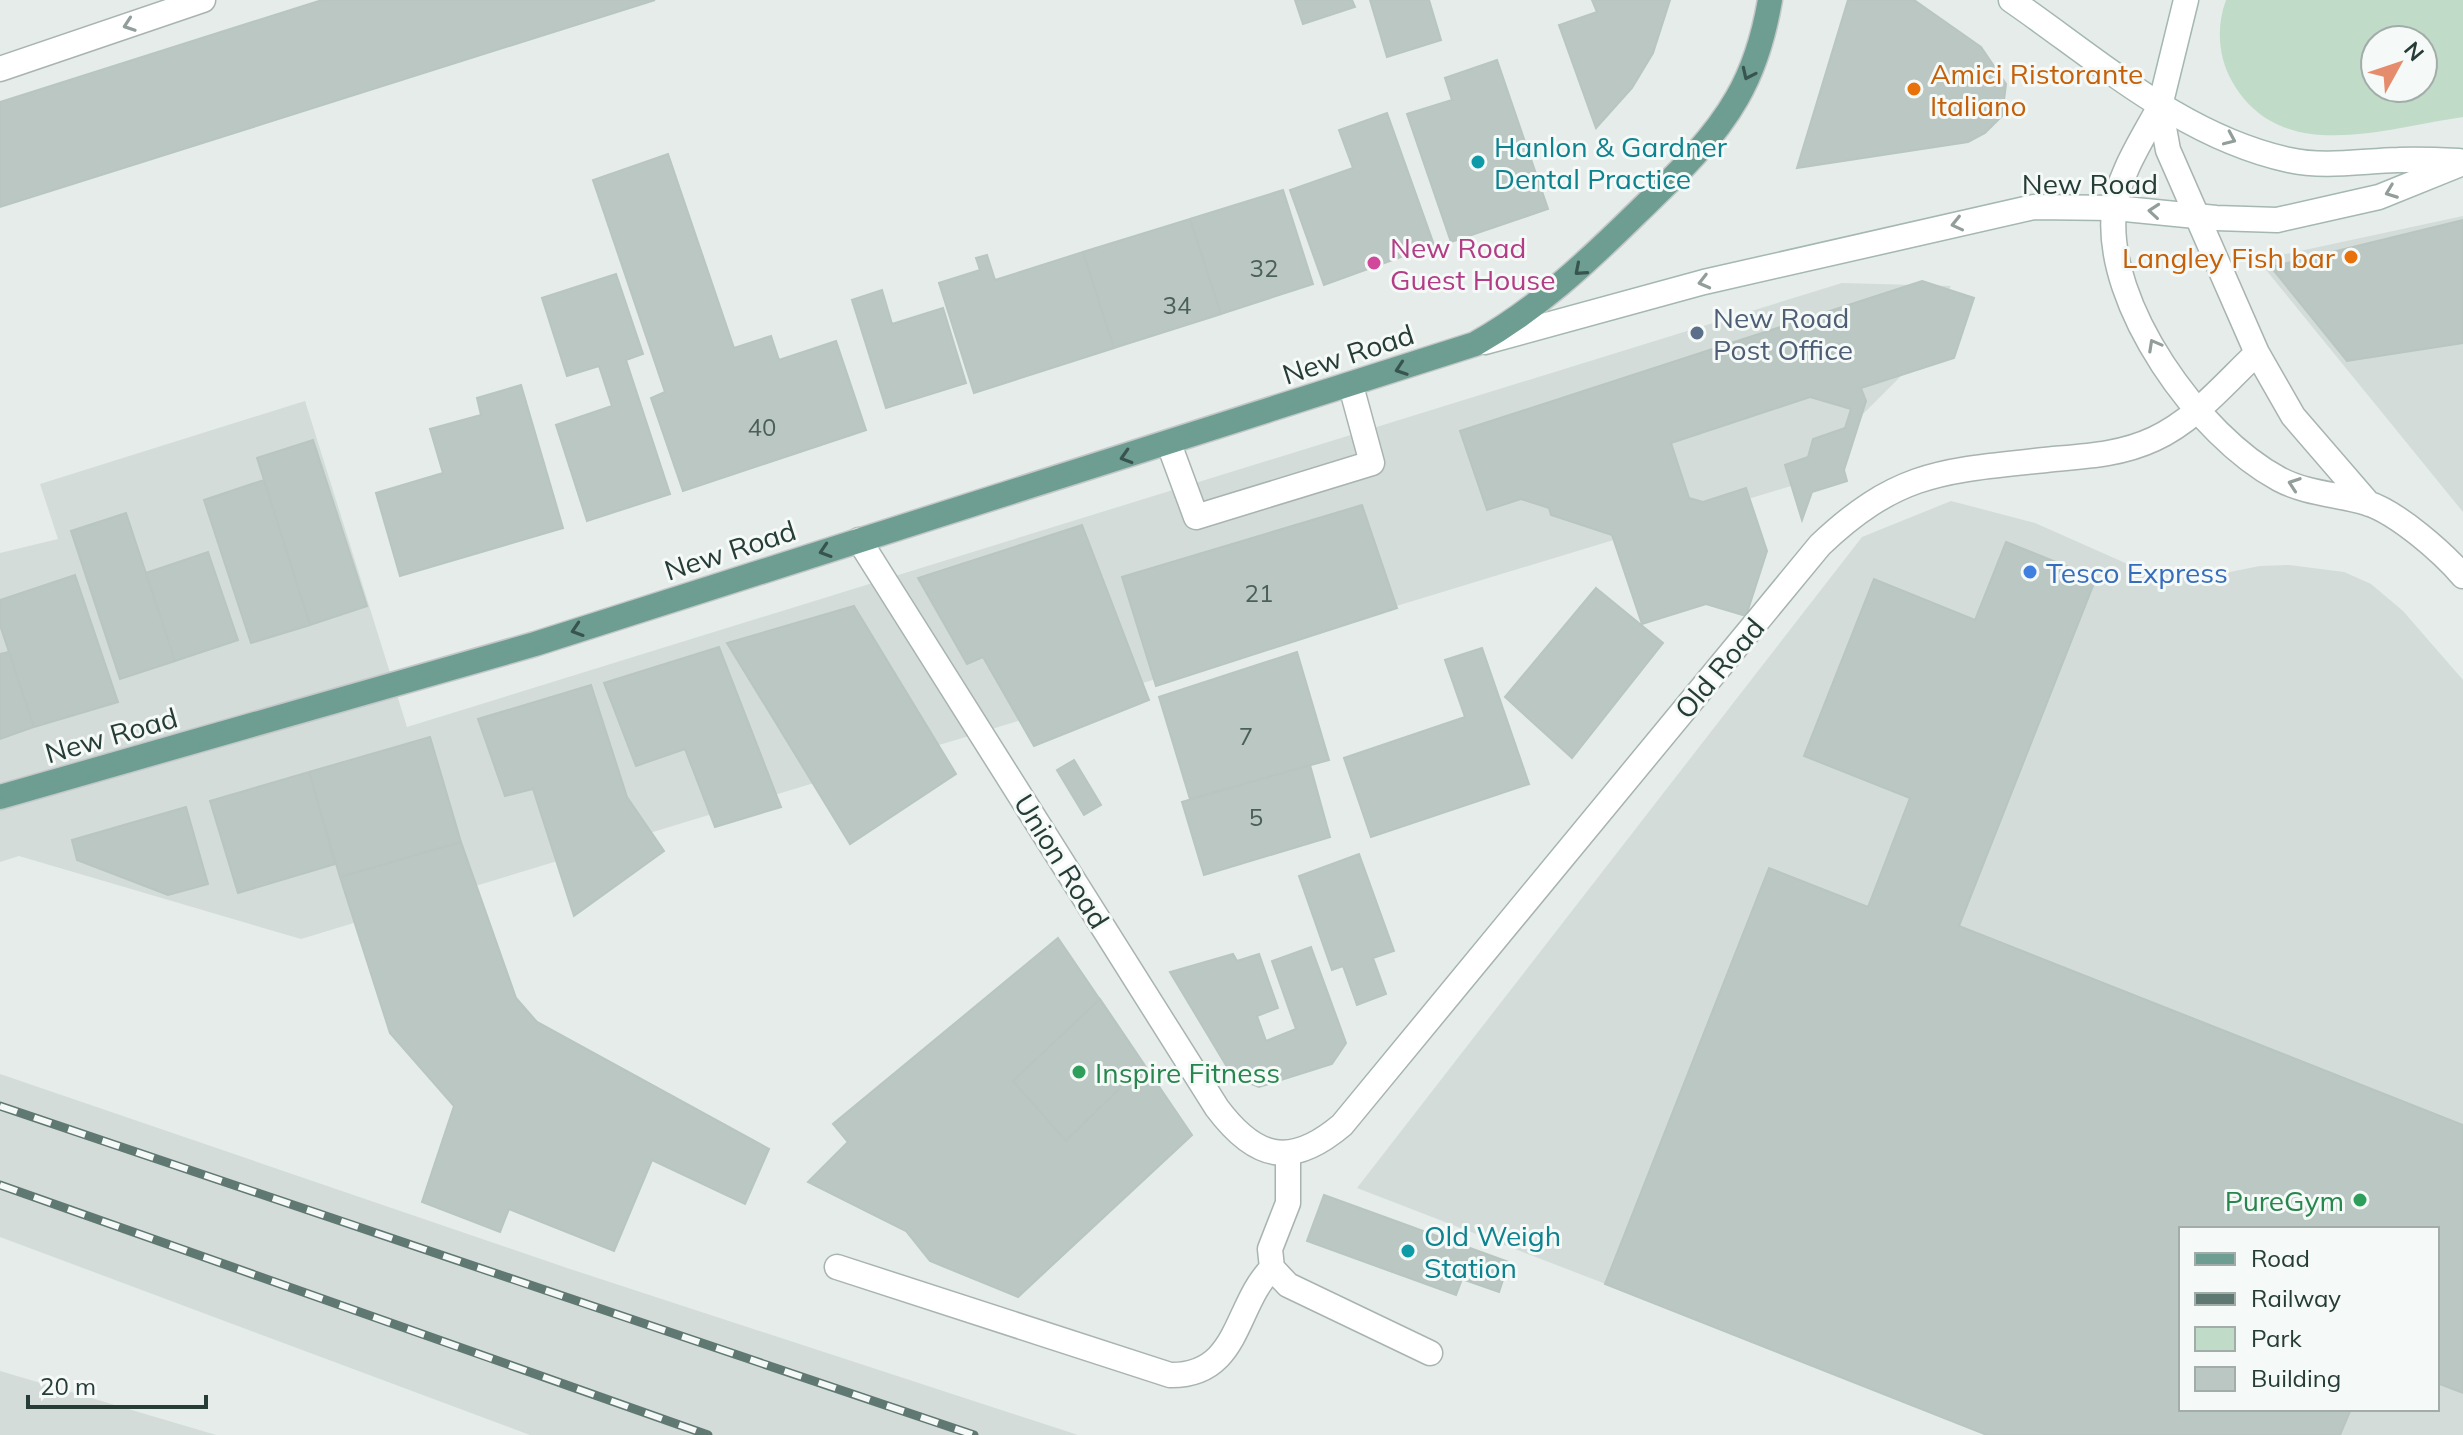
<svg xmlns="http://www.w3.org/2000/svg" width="2463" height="1435" font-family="Mulish,sans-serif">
<rect width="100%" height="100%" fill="#e5ece9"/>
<path fill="#d3dcd8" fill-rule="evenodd" d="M 2463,216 L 2463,512 L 2258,260 Z
M 1842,283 L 1951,286 L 1905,372 L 1791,486 L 301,939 L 19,856 L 0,862 L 0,553 L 58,539 L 40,484 L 305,401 L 407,727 Z
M 1951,501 L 2035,523 L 2132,566 L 2164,574 L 2195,579 L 2260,566 L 2289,565 L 2344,572 L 2371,584 L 2403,611 L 2463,680 L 2463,1435 L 1997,1435 L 1357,1188 L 1862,537 ZM 2181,1229 L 2437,1229 L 2437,1409 L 2181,1409 Z
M 0,1074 L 570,1269 L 1078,1435 L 530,1435 L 0,1237 Z
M 0,1371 L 216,1435 L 0,1435 Z"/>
<path fill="#c0dbc8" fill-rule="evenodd" d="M 2226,0 L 2463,0 L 2463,117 C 2384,128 2282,166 2233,83 C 2218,58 2216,27 2226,0 ZM 2375,40 L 2423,40 L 2423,88 L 2375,88 Z"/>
<path fill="#bac7c2" stroke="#b8c5c0" stroke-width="2" d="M 322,0 L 655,0 L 0,207 L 0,102 Z
M 1295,0 L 1352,0 L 1355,7 L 1303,24 Z
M 1370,0 L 1429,0 L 1441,40 L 1387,57 Z
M 1592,0 L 1670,0 L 1653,53 L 1632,88 L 1596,128 L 1559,25 L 1597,12 Z
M 1848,0 L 1914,0 L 1981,47 L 2006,84 L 2002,116 L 1985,133 L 1968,142 L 1797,168 Z
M 1497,60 L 1548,209 L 1451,242 L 1407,114 L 1452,100 L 1445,78 Z
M 1387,113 L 1434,245 L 1324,285 L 1290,190 L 1353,168 L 1339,130 Z
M 668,154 L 734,348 L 771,336 L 779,360 L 836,341 L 866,430 L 683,491 L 651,398 L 665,392 L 593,180 Z
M 1283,190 L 1313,284 L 1221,314 L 1190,219 Z
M 1190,219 L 1221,314 L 1114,348 L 1083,252 Z
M 2463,220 L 2463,343 L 2347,361 L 2271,267 Z
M 1083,252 L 1114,348 L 974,393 L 939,283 L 980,270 L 976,258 L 987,255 L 995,280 Z
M 616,274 L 643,354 L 626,360 L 670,494 L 587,521 L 556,425 L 612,406 L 599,366 L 567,376 L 542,298 Z
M 1922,281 L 1974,298 L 1954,358 L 1861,388 L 1866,401 L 1844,470 L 1847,481 L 1812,492 L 1802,520 L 1785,465 L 1808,457 L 1813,439 L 1845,428 L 1851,409 L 1810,397 L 1671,443 L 1689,498 L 1703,502 L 1746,488 L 1767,551 L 1746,616 L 1706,604 L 1642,624 L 1612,535 L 1551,515 L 1549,508 L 1521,499 L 1487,510 L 1460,431 Z
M 882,290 L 892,324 L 943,308 L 966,383 L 886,408 L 852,300 Z
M 521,385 L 563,528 L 400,576 L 376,493 L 443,473 L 430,429 L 481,415 L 477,398 Z
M 313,440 L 367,606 L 310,625 L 257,458 Z
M 264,480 L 310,625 L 251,643 L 204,500 Z
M 1362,505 L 1397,608 L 1156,686 L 1122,577 Z
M 126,513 L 175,661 L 120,679 L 71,531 Z
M 1082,525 L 1149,700 L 1034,746 L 983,657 L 967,664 L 918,578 Z
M 2006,542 L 2096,578 L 1959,926 L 2463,1125 L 2463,1393 L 2437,1383 L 2437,1229 L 2181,1229 L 2181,1409 L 2351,1409 L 2340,1435 L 1987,1435 L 1605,1284 L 1769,868 L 1868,907 L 1910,798 L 1804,756 L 1874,579 L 1975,620 Z
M 208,552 L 238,640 L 175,661 L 146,573 Z
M 75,575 L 118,702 L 34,727 L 0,625 L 0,600 Z
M 1596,588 L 1663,643 L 1572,758 L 1505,697 Z
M 854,606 L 956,774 L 850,844 L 727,643 Z
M 719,647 L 781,807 L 715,827 L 685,749 L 636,766 L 604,683 Z
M 1482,648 L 1529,784 L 1371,837 L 1344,758 L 1465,717 L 1445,660 Z
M 9,652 L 34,727 L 0,739 L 0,654 Z
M 1297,652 L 1329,760 L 1190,799 L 1159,697 Z
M 591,685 L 627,797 L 664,851 L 574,916 L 533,789 L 505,796 L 478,719 Z
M 430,737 L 461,842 L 340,877 L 309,772 Z
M 1074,760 L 1101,805 L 1084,815 L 1057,770 Z
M 1310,765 L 1330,837 L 1204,875 L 1182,802 Z
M 309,772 L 335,864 L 238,893 L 210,801 Z
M 186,807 L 208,884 L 168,895 L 77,860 L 72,840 Z
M 461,842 L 516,998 L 537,1022 L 769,1149 L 745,1204 L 652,1160 L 614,1251 L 509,1209 L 500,1232 L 422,1202 L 454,1106 L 390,1033 L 340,877 Z
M 1359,854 L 1394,951 L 1373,958 L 1386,994 L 1357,1005 L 1343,966 L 1332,970 L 1299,876 Z
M 1058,938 L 1192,1135 L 1018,1297 L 930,1261 L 906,1231 L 808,1182 L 848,1142 L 833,1124 Z
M 1311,947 L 1346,1043 L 1332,1064 L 1259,1087 L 1233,1077 L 1170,972 L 1233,954 L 1237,961 L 1259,954 L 1278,1008 L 1257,1016 L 1266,1041 L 1296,1029 L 1272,961 Z
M 1100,999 L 1144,1064 L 1066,1141 L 1013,1081 Z
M 1324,1195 L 1509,1262 L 1499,1292 L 1462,1279 L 1456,1295 L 1307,1241 Z"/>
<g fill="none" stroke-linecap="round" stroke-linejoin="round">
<g stroke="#a8b4b0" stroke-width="27">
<path id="lane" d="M 1169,444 L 1196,517 L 1372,463 L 1351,386
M 1288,1153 L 1288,1203 L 1270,1249 L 1272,1268 L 1288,1285 L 1430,1353
M 837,1267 L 1170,1375 C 1240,1376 1234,1306 1272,1268"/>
</g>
<g stroke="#a8b4b0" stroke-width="27">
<path id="street" d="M 0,69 L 203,0
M 2160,106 C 2143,138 2118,175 2114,211 C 2104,305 2199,436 2279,479 C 2307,494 2338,494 2367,503 C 2398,513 2442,552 2463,576
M 2160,106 L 2168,150 L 2257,353 L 2293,416 L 2369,504
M 859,540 L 1217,1108 C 1256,1160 1291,1168 1342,1125 L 1820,545 C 1901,468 1948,471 2054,459 C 2089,456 2122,454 2154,439 C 2194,421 2226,382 2257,353"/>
</g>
<g stroke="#a4b7b1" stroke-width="27">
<path id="secondary" d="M 2011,0 C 2098,60 2183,137 2289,160 C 2324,168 2362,161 2398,160 C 2418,159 2439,160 2459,161
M 2160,106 L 2186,0
M 1485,342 L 1704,282 L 2034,207 L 2115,208 L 2216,218 L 2277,220 L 2379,197 L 2463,163"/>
</g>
<g stroke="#c2c8c7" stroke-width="27">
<path id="primary" d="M 0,797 L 535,644 L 1475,344 C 1537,309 1585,264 1636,214 C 1672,179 1712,142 1737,98 C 1755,67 1764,35 1770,0"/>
</g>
<use href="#lane" stroke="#fff" stroke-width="24"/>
<use href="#street" stroke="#fff" stroke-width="24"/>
<use href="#secondary" stroke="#fff" stroke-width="24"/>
<use href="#primary" stroke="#6e9d92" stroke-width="24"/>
<g stroke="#607872" stroke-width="9">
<path id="rail" d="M 0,1106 L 974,1435
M 0,1185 L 708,1435"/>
</g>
<use href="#rail" stroke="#f5f9f7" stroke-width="6" stroke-dasharray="18" stroke-linecap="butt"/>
</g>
<defs><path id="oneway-chevron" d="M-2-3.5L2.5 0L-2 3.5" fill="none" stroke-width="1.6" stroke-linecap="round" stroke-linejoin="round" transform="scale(2)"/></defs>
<g stroke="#929e9b">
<use href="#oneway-chevron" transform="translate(129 25) rotate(161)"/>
<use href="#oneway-chevron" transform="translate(2230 139) rotate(24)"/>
<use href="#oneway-chevron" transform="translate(2391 192) rotate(159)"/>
<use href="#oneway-chevron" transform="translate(2154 211) rotate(-175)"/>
<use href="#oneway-chevron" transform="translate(1957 224) rotate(167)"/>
<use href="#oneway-chevron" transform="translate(1704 282) rotate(166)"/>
<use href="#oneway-chevron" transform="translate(2154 345) rotate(-119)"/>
<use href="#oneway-chevron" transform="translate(2294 484) rotate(-161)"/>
</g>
<g stroke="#38544e">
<use href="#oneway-chevron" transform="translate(1748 74) rotate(115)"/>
<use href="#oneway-chevron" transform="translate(1580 270) rotate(139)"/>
<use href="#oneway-chevron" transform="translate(1401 369) rotate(161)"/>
<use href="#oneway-chevron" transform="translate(1126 457) rotate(163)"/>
<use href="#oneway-chevron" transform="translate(825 551) rotate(162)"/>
<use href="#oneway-chevron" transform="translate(577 630) rotate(162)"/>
</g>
<g fill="#e8710a" stroke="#f5f9f7" stroke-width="3">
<circle cx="1914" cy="89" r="8"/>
<circle cx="2351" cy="257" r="8"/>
</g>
<g fill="#0f9aa8" stroke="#f5f9f7" stroke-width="3">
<circle cx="1478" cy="162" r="8"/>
<circle cx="1408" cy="1251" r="8"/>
</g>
<circle fill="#d1479c" stroke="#f5f9f7" stroke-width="3" cx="1374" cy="263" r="8"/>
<circle fill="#5c6f8a" stroke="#f5f9f7" stroke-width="3" cx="1697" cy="333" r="8"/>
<circle fill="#3f7fe0" stroke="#f5f9f7" stroke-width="3" cx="2030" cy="572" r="8"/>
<g fill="#2e9e5b" stroke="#f5f9f7" stroke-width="3">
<circle cx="1079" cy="1072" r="8"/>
<circle cx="2360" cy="1200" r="8"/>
</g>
<g text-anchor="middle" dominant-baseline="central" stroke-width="6" stroke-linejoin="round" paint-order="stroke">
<g font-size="24" fill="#4b5f5a">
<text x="1264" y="268">32</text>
<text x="1177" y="305">34</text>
<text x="762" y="427">40</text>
<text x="1259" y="593">21</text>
<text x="1246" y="736">7</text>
<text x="1256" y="817">5</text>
</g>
<g font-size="28" fill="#c56008" stroke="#f5f9f7" text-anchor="start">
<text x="1930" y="73">Amici Ristorante<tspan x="1930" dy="32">Italiano</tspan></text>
<text x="2335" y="257" text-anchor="end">Langley Fish bar</text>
</g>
<g font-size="28" fill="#0d838f" stroke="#f5f9f7" text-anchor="start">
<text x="1494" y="146">Hanlon &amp; Gardner<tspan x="1494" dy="32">Dental Practice</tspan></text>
<text x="1424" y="1235">Old Weigh<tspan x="1424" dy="32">Station</tspan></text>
</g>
<g font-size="28" fill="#263c37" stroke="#f5f9f7">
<text x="2090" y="183">New Road</text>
<text transform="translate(1348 354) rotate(-18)">New Road</text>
<text transform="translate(730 550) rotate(-18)">New Road</text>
<text transform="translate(1719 668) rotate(-50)">Old Road</text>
<text transform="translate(111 735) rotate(-16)">New Road</text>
<text transform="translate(1062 861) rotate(58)">Union Road</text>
</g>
<g font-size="28" fill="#b23c85" stroke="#f5f9f7" text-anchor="start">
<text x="1390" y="247">New Road<tspan x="1390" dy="32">Guest House</tspan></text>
</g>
<g font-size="28" fill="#4e5e75" stroke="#f5f9f7" text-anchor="start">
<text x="1713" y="317">New Road<tspan x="1713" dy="32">Post Office</tspan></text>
</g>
<g font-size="28" fill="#366cbe" stroke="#f5f9f7" text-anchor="start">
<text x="2046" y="572">Tesco Express</text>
</g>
<g font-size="28" fill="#27864d" stroke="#f5f9f7" text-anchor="start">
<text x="1095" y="1072">Inspire Fitness</text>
<text x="2344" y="1200" text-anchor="end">PureGym</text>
</g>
</g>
<rect x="2179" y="1227" width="260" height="184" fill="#f5f9f7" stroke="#a2adaa" stroke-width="2"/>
<rect x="2195" y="1253" width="40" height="12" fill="#6e9d92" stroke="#a2adaa" stroke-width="2"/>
<text x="2251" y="1267" font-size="24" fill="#263c37">Road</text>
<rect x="2195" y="1293" width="40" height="12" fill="#607872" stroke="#a2adaa" stroke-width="2"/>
<text x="2251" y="1307" font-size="24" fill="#263c37">Railway</text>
<rect x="2195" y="1327" width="40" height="24" fill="#c0dbc8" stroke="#a2adaa" stroke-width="2"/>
<text x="2251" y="1347" font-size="24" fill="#263c37">Park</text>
<rect x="2195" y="1367" width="40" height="24" fill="#bac7c2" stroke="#a2adaa" stroke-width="2"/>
<text x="2251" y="1387" font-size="24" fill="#263c37">Building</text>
<g transform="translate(2399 64) rotate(50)"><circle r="38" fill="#f5f9f7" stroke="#a2adaa" stroke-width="2"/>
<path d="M0-6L14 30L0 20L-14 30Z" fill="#e48c6b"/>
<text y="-12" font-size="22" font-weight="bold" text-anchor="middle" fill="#263c37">N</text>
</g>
<path d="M28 1395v12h178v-12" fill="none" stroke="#263c37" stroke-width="4"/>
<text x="40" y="1395" font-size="24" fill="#263c37" stroke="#f5f9f7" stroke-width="6" paint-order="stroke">20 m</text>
</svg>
